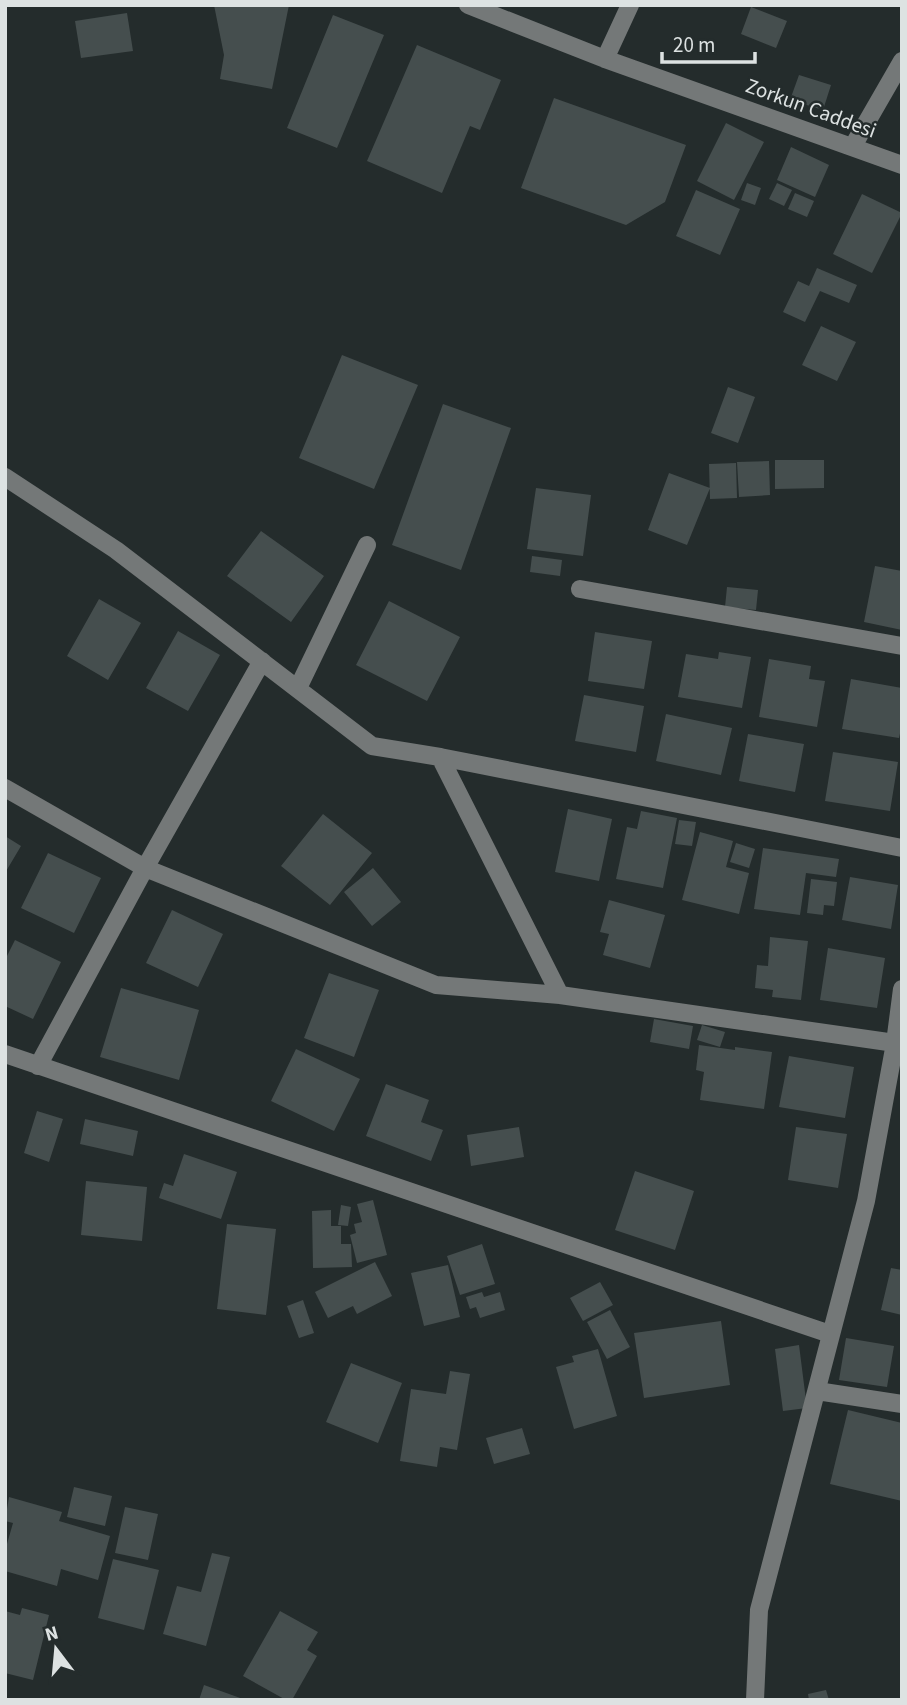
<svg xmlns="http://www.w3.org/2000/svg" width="907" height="1705" font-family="'Source Sans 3',sans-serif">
<rect width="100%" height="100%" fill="#242c2c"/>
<path fill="#454e4e" d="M 214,5 L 289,5 L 272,89 L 220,79 L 224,55 Z
M 751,7 L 787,21 L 776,48 L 741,34 Z
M 127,13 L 133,51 L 81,58 L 75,21 Z
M 333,15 L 384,35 L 337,148 L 287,128 Z
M 417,45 L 501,80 L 480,130 L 470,126 L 442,193 L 367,161 Z
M 799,75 L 831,85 L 823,110 L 790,100 Z
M 554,98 L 686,145 L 665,202 L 626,225 L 521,188 Z
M 726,123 L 764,142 L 734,200 L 697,181 Z
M 791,147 L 829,165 L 815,197 L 777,180 Z
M 747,183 L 761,188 L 755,205 L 741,200 Z
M 777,183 L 792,190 L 784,206 L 769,199 Z
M 696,190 L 740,209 L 720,255 L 676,236 Z
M 795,193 L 814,201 L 807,217 L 788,209 Z
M 862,194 L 902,213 L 872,273 L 833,254 Z
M 817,268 L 857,285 L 849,303 L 820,291 L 805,322 L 783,312 L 798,281 L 809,286 Z
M 821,326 L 856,342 L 837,381 L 802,365 Z
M 342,355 L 418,385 L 374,489 L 299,458 Z
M 728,387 L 755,397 L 738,443 L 711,433 Z
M 443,404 L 511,428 L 461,570 L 392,545 Z
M 775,460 L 824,460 L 824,488 L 775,489 Z
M 769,461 L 770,495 L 739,497 L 737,462 Z
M 736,463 L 737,498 L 710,499 L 709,464 Z
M 669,473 L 710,488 L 687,545 L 648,530 Z
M 536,488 L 591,495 L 583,556 L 527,549 Z
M 261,531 L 324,576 L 291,622 L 227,576 Z
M 532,556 L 562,560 L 560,576 L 530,572 Z
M 875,566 L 902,571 L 902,630 L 864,622 Z
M 727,587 L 758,590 L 756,610 L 725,607 Z
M 99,599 L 141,623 L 108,680 L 67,656 Z
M 389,601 L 460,637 L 427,701 L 356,665 Z
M 178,631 L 220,655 L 188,711 L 146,688 Z
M 595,632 L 652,641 L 644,689 L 588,681 Z
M 719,652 L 751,657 L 742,708 L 678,697 L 686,654 L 718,659 Z
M 769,659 L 811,666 L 809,679 L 825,681 L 817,727 L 759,717 Z
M 851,679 L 902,688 L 902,724 L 899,738 L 842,729 Z
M 584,695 L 644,706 L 636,752 L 575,741 Z
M 666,714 L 732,728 L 721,775 L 656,761 Z
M 748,734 L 804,744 L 795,792 L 739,781 Z
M 833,752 L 898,762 L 890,811 L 825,801 Z
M 568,809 L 612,819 L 599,881 L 555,872 Z
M 641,811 L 677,818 L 663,888 L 616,879 L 627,827 L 637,829 Z
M 323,814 L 372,853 L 330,905 L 281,866 Z
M 679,820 L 696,822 L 692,846 L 675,844 Z
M 700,832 L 733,841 L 726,867 L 749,873 L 739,914 L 682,900 Z
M 5,836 L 21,846 L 5,873 Z
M 736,843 L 755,849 L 749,868 L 730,862 Z
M 763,848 L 839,859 L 836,877 L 806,873 L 800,915 L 754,909 Z
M 48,853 L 101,878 L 74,933 L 21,908 Z
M 373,868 L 401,902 L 372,926 L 344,892 Z
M 850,877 L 898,885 L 891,929 L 842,920 Z
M 811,879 L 837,882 L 834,906 L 824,905 L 823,915 L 807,913 Z
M 609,900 L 665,915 L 650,968 L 603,955 L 609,934 L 600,932 Z
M 172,910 L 223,934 L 198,987 L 146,963 Z
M 770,937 L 808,941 L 801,1000 L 772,997 L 773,990 L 755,988 L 757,965 L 768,966 Z
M 15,940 L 61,962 L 33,1019 L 5,1006 L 5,960 Z
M 828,948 L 885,958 L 877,1008 L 820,1000 Z
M 329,973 L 379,990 L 354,1057 L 304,1038 Z
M 121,988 L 199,1010 L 179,1080 L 100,1057 Z
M 654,1019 L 693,1026 L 689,1049 L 650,1042 Z
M 702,1025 L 725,1032 L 720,1047 L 697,1040 Z
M 699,1045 L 735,1050 L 735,1047 L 772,1052 L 764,1109 L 700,1100 L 704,1072 L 696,1070 Z
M 296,1049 L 360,1079 L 334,1131 L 271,1101 Z
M 789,1056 L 854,1067 L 845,1118 L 779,1107 Z
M 386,1084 L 429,1100 L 421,1122 L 443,1130 L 431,1161 L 366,1136 Z
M 37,1111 L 63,1119 L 49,1162 L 24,1153 Z
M 85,1119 L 138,1131 L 133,1156 L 80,1144 Z
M 519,1127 L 524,1157 L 471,1166 L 467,1135 Z
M 796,1127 L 847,1134 L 838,1188 L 788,1180 Z
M 184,1154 L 237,1172 L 221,1219 L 159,1198 L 164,1183 L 173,1186 Z
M 635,1171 L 694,1191 L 675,1250 L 615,1230 Z
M 86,1181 L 147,1187 L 142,1241 L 81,1235 Z
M 373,1200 L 387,1255 L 357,1263 L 350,1235 L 356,1233 L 354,1224 L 362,1222 L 357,1204 Z
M 341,1205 L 351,1207 L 348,1226 L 338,1225 Z
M 331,1210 L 331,1226 L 341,1226 L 341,1244 L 351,1244 L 352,1267 L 313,1268 L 312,1211 Z
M 227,1224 L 276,1229 L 266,1315 L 217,1309 Z
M 482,1244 L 495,1284 L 460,1295 L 447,1256 Z
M 375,1262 L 392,1296 L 357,1314 L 353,1306 L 328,1318 L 315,1292 Z
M 448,1265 L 460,1317 L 424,1326 L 411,1273 Z
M 891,1268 L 902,1270 L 902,1315 L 881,1310 Z
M 600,1282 L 613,1305 L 583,1321 L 570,1298 Z
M 482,1292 L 484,1297 L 500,1292 L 505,1310 L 480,1318 L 476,1307 L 470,1309 L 466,1297 Z
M 303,1300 L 314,1333 L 299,1338 L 287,1306 Z
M 610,1310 L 630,1347 L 607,1359 L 587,1322 Z
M 721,1321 L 730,1385 L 644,1398 L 634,1333 Z
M 846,1338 L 894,1346 L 887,1387 L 839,1380 Z
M 799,1345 L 807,1408 L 783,1411 L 775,1349 Z
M 598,1349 L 617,1416 L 574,1429 L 556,1367 L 574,1362 L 572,1356 Z
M 351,1363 L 402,1383 L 378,1443 L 326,1422 Z
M 450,1371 L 470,1374 L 457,1450 L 440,1447 L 437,1467 L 400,1461 L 411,1389 L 446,1394 Z
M 848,1410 L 902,1423 L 902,1501 L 830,1484 Z
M 522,1428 L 530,1454 L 494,1464 L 486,1438 Z
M 74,1487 L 112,1496 L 105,1526 L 67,1517 Z
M 9,1497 L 62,1512 L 59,1521 L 110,1536 L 98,1580 L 61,1569 L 57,1586 L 5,1571 L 5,1551 L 13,1523 L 5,1521 Z
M 125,1507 L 158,1514 L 148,1560 L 115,1553 Z
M 212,1553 L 230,1557 L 206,1646 L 163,1634 L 177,1586 L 201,1592 Z
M 113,1559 L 159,1570 L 144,1630 L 98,1618 Z
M 22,1608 L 49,1615 L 33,1680 L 5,1673 L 5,1611 L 20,1615 Z
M 280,1611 L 318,1632 L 307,1650 L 317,1656 L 292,1700 L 286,1700 L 243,1676 Z
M 204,1685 L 243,1699 L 243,1700 L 199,1700 Z
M 826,1690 L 829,1700 L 809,1700 L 808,1694 Z"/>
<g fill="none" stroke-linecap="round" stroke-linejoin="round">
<path stroke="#747878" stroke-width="18" d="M 468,5 L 605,59 L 902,165
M 605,59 L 630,5
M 853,146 L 902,61
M 5,477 L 116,550 L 372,746 L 440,757 L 560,995 L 895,1043
M 580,589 L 902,646
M 298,688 L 367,545
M 440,757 L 902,848
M 5,788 L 145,868 L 436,985 L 560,995
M 5,1054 L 830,1334
M 38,1066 L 145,868 L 262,661
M 817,1391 L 902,1404
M 755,1700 L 759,1610 L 866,1201 L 895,1043 L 902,989"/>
</g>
<g text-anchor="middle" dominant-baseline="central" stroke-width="5" stroke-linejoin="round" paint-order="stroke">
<g font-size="21" fill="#dde2e2" stroke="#242c2c">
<text transform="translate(811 108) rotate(20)">Zorkun Caddesi</text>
</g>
</g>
<rect width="907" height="1705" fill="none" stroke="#dde2e2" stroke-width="14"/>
<g transform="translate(56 1649) rotate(344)" stroke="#242c2c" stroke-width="5" paint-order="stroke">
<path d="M0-5L12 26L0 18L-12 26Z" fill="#dde2e2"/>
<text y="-10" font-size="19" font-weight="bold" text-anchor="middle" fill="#dde2e2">N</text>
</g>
<path d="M662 52v10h93v-10" fill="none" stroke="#dde2e2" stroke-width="3.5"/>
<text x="673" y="52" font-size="21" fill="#dde2e2" stroke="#242c2c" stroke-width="5" paint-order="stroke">20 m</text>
</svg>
